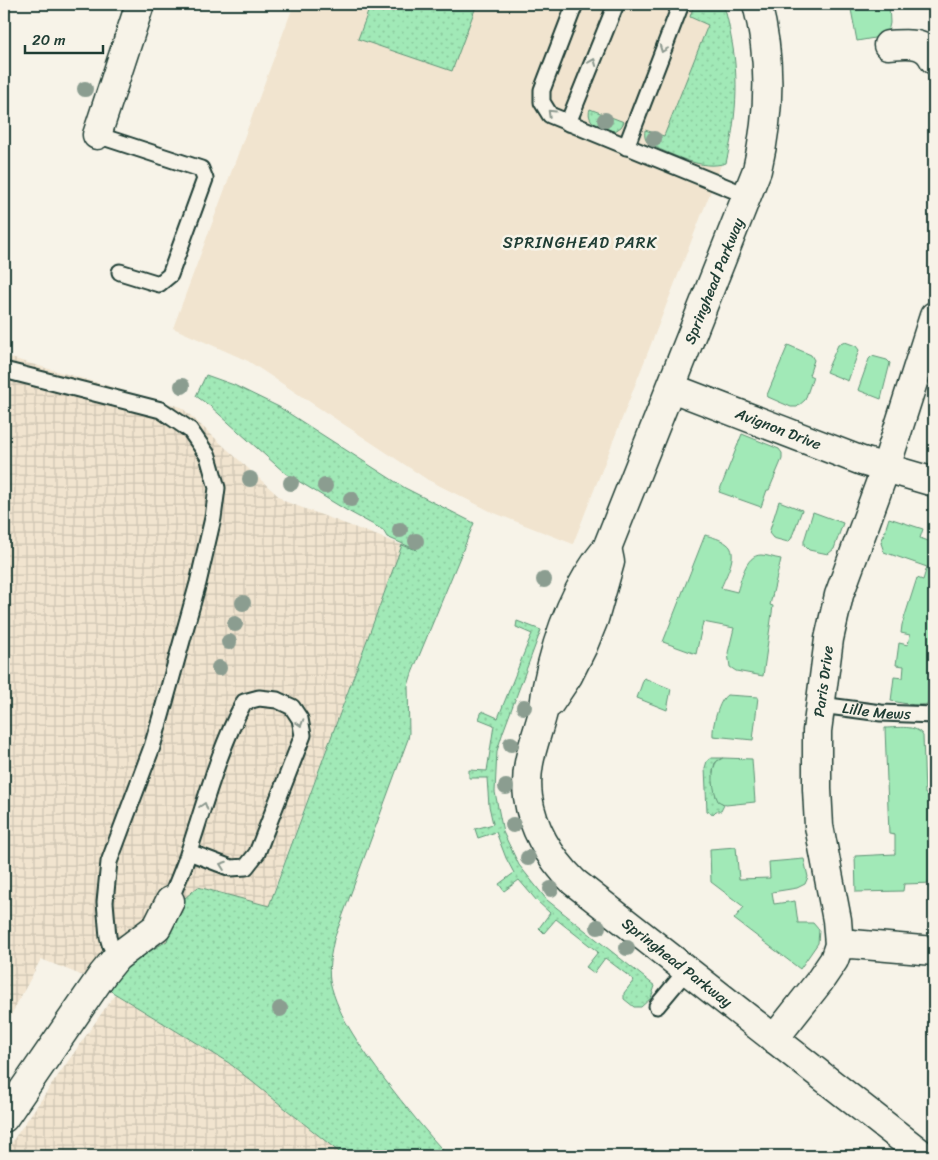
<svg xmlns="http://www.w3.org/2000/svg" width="938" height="1160" font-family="Sriracha,sans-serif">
<defs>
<pattern id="industrial-grid" width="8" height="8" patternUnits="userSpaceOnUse" patternTransform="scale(1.25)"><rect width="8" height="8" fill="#f1e4cf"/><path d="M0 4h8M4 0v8" fill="none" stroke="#cec4b2"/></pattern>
<pattern id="grass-dots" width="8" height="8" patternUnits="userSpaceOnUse" patternTransform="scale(1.25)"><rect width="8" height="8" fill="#a1e9b7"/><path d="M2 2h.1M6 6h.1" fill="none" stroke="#8ac99e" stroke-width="1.8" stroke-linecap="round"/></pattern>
</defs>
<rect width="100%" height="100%" fill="#f7f3e8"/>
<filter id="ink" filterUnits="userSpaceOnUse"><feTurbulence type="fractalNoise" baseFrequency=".02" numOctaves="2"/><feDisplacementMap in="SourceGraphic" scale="10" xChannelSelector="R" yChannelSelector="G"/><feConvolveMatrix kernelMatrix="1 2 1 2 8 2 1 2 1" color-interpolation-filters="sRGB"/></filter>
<g filter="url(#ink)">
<path fill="#f1e4cf" d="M 294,4 L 716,4 L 711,166 L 721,165 L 573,544 L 492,512 L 428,480 L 248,361 L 173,328 Z"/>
<path fill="url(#industrial-grid)" d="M 4,356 L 181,407 L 284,501 L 402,545 L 274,890 L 243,1040 L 41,959 L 4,1028 Z
M 115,994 L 229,1063 L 344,1156 L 4,1156 L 4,1153 Z"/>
<path fill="url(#grass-dots)" stroke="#609376" d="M 371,4 L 477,4 L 452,71 L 358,39 Z
M 694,4 L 723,4 C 727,14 729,26 731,37 C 740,80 736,121 726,163 C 702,171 674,155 652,146 C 645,142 644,137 645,130 L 664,136 L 708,25 L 690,17 Z
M 590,109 L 624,122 L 621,127 L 615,131 C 603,130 585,123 590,109 Z
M 206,375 L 234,385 L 279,407 L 405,488 L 474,523 L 412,673 L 408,686 L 409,733 L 408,739 L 334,939 C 331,953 328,967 330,981 C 338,1018 363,1050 385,1080 C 405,1106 426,1132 448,1156 L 344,1156 L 229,1063 L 109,990 L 131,962 L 167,941 L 179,903 L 198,887 L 269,906 L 402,545 L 417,550 L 387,537 L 383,530 L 346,510 L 285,473 L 210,406 L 196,396 Z
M 517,621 L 541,630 L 503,732 L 497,751 L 495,792 L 503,832 L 519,865 L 547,900 L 655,986 L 651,998 L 641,1007 L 634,1007 L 624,999 L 624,993 L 634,980 L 605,958 L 594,973 L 586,967 L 598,952 L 556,919 L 544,933 L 539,928 L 550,913 L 537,901 L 519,880 L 504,891 L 499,884 L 514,873 L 506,858 L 496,832 L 478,838 L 475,829 L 493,824 L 489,806 L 487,778 L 469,778 L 469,770 L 487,771 L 494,725 L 479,719 L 482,711 L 498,718 L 530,638 L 532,634 L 516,627 Z
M 711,758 L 723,758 L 715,763 L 713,771 L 716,797 L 724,805 L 721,811 L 716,811 L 713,814 L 707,811 L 705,768 L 707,761 Z"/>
<path fill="#a1e9b7" stroke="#609376" d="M 850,4 L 889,4 L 890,23 L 888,32 L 880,37 L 857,41 Z
M 845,342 L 856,346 L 859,350 L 848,381 L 826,372 L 838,345 Z
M 788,345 L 811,355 L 814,360 L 809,375 L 813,377 L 805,400 L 797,407 L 791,407 L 768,397 L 767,395 Z
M 872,356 L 887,360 L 890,363 L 881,399 L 858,390 L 869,359 Z
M 742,434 L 779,449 L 782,453 L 782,459 L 769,490 L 767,490 L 761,507 L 719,492 Z
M 779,501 L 802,510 L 791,539 L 788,542 L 773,538 L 769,533 Z
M 813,512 L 843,523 L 834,549 L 828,554 L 809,550 L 804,545 L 804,541 Z
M 889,518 L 923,529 L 920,538 L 934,543 L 934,701 C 923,709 904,703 891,701 L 894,677 L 903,678 L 904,666 L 896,665 L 899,643 L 908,645 L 910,635 L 901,633 L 902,625 L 917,578 L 923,580 L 927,567 L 884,552 L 881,543 Z
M 705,535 C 712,537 721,539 727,544 C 740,553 725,577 721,588 L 737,592 C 741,581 745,555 761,555 C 767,555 774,558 781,559 L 770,605 L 773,606 L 763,676 L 736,671 L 730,667 L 728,653 L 734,628 L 703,622 L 696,654 L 663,642 Z
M 644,678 L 671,689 L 667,710 L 637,698 Z
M 727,695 L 758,697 L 753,740 L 713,736 C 712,726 719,700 727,695 Z
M 885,728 C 897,728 917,724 923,736 L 925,794 L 934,794 L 934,883 L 904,884 L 903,891 L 857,892 L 856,892 L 855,856 L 895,854 L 895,835 L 889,834 Z
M 723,758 L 752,759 L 755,802 L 726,805 L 718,801 C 713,791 710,770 717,761 Z
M 736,847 L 739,879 L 770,878 L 769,862 L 804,859 L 808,877 L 805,884 L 797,888 L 772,892 L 774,904 L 795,901 L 798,923 L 813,923 L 819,930 L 818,943 L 800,969 L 734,919 L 744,907 L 711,882 L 710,849 Z"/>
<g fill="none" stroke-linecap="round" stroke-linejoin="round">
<g stroke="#1f3d34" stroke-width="19">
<g id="lane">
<path d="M 575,4 L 542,90 L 542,102 L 550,115 L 748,196"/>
<path d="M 568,123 L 616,4"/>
<path d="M 97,135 L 201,169 L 205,179 L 170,275 L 159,284 L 120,272"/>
<path d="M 626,147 L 681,4"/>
<path d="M 4,370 L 161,410 L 190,430 L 208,456 L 217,488 L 213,518 L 198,583 L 161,716 L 152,747 L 109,862 L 105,902 L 108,937 L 110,944 L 117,957"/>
<path id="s1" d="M 821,705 L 881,713 L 934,715"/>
<path d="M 170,901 C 176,884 184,868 189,851 C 206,800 219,749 244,702 L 259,698 L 277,700 L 292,707 L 300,719 L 303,735 L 257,853 L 246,867 L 231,868 L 189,852"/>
<path d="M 657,1006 L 687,970"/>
</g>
</g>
<g stroke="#1f3d34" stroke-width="31">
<g id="street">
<path id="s2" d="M 757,4 C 772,59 770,114 757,170 L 607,548 C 575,587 557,637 547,686 C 545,696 545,706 542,716 C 534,745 524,766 528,797 C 533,831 550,858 574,882 L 924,1156"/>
<path d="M 888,45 C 907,44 925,40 934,60"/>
<path d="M 97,135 L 140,4"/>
<path id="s3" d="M 672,388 L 862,461 L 934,482"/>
<path d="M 550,703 L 568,676 L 583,646 L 594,619 L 610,562 L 608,552"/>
<path d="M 839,945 L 852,944 L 934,951"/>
<path id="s4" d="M 774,1039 L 819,982 L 834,960 L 839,945 L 837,920 L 819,826 L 817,789 L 817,731 L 829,639 L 839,595 L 886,467 L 934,316"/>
<path d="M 4,1118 L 103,974 L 117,957 L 157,927 L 170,901"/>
</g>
</g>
<use href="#lane" stroke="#f7f3e8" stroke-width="15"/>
<use href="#street" stroke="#f7f3e8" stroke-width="28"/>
</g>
<g fill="#8b9d90">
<circle cx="85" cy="89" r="8"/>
<circle cx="605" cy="120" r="8"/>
<circle cx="654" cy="139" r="8"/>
<circle cx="182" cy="386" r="8"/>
<circle cx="250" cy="479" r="8"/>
<circle cx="291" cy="483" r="8"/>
<circle cx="325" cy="486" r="8"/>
<circle cx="351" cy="499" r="8"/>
<circle cx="400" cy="530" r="8"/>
<circle cx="416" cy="541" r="8"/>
<circle cx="544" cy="580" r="8"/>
<circle cx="243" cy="603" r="8"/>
<circle cx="235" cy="624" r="8"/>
<circle cx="229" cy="642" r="8"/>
<circle cx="219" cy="668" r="8"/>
<circle cx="524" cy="707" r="8"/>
<circle cx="511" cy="744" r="8"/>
<circle cx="506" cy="787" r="8"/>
<circle cx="513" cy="825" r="8"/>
<circle cx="528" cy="858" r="8"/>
<circle cx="551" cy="889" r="8"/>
<circle cx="598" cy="927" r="8"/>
<circle cx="627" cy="948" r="8"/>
<circle cx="280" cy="1009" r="8"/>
</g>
<defs><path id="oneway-chevron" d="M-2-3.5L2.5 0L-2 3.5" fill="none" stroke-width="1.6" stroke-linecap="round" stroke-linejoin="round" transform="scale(1.25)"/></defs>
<g stroke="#8b988e">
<use href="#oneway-chevron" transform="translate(663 49) rotate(111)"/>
<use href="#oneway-chevron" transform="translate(593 62) rotate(-68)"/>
<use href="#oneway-chevron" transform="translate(551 113) rotate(-136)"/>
<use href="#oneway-chevron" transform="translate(300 723) rotate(72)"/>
<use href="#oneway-chevron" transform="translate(204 806) rotate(-72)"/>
<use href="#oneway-chevron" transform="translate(223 865) rotate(-160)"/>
</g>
</g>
<g text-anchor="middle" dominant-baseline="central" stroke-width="5" stroke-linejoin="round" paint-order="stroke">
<g font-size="15" fill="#1f3d34" stroke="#f7f3e8">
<text transform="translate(714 281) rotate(-68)">Springhead Parkway</text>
<text stroke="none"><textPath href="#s3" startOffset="114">Avignon Drive</textPath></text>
<text stroke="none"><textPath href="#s4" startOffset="381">Paris Drive</textPath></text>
<text stroke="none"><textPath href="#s1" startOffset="56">Lille Mews</textPath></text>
<text stroke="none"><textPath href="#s2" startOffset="1069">Springhead Parkway</textPath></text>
</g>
<g font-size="16" letter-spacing="1" fill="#1f3d34" stroke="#f7f3e8">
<text x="580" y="242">SPRINGHEAD PARK</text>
</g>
</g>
<rect width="938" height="1160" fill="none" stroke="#f7f3e8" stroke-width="20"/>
<rect x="10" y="10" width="918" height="1140" fill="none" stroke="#1f3d34" stroke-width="2" filter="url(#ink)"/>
<path d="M25 45v8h78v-8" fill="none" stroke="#1f3d34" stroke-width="2.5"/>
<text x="32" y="45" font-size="15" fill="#1f3d34" stroke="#f7f3e8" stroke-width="4" paint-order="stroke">20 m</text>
</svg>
